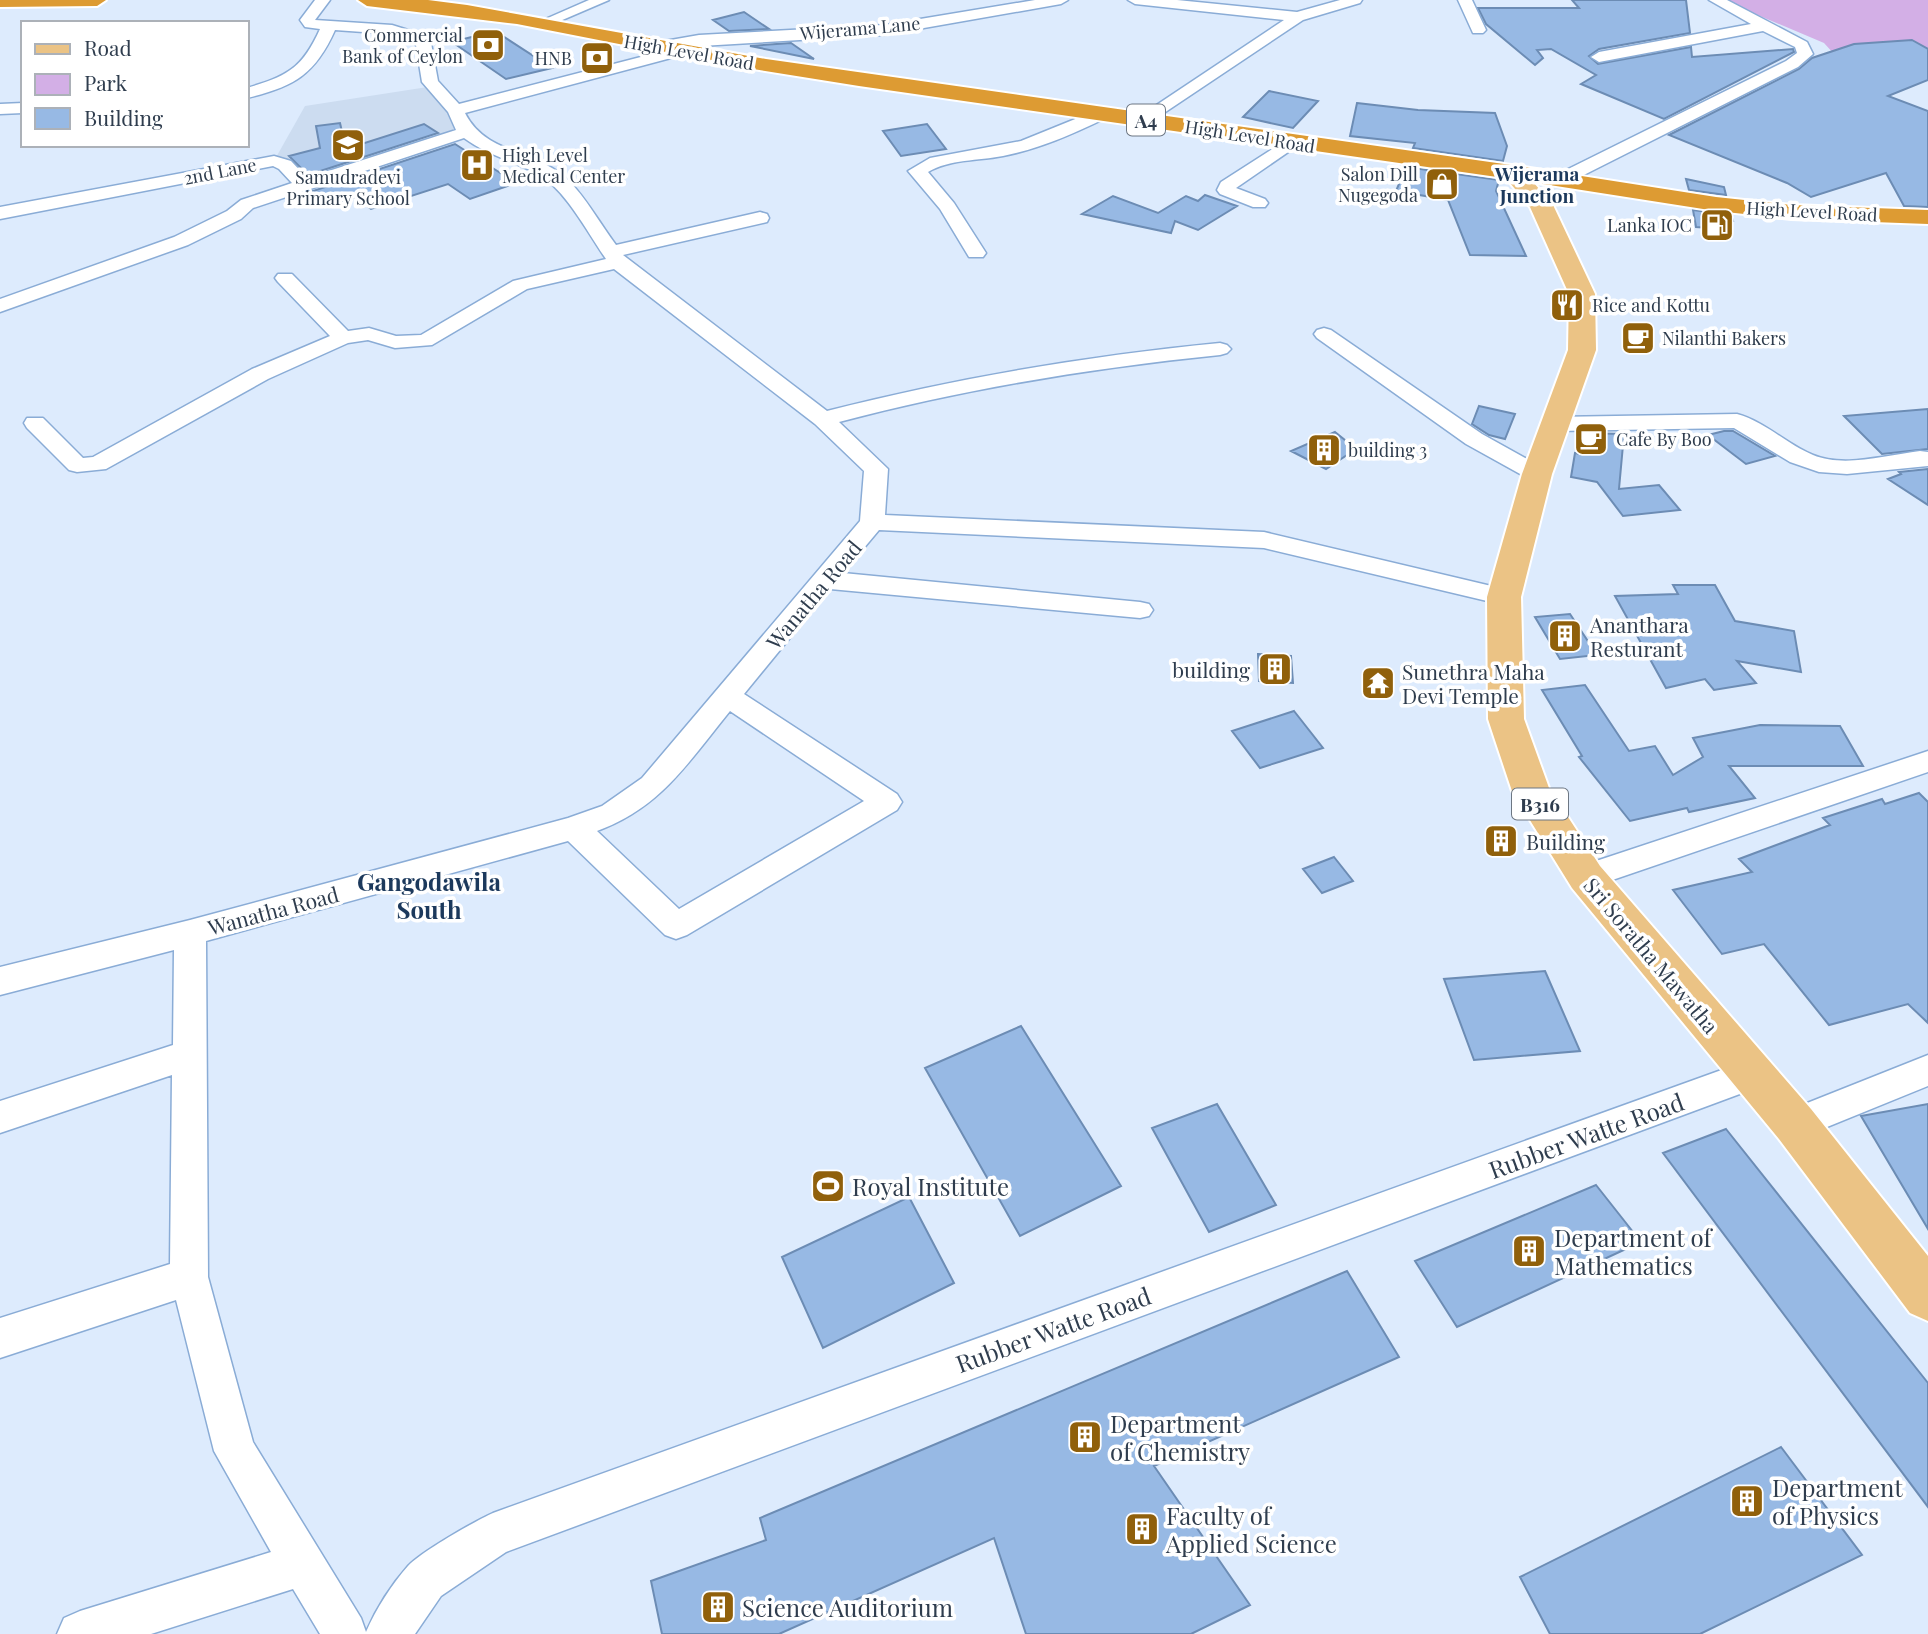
<svg xmlns="http://www.w3.org/2000/svg" width="1928" height="1634" font-family="'Playfair Display',serif">
<rect width="100%" height="100%" fill="#ddebfd"/>
<path fill="#ccdcf0" d="M 434,86 L 463,129 L 299,182 L 274,161 L 305,106 Z"/>
<path fill="#d3afe6" d="M 1722,0 L 1928,0 L 1928,66 L 1835,55 L 1824,43 Z"/>
<path fill="#97b9e4" stroke="#6c8cb4" stroke-width="2" d="M 1572,0 L 1686,0 L 1690,33 L 1599,49 L 1589,56 L 1598,64 L 1691,47 L 1692,57 L 1793,49 L 1794,52 L 1664,119 L 1581,84 L 1596,75 L 1551,49 L 1537,50 L 1543,58 L 1535,65 L 1486,24 L 1478,8 L 1579,8 Z
M 744,12 L 769,29 L 729,31 L 713,20 Z
M 495,31 L 552,68 L 506,79 L 452,42 Z
M 1912,40 L 1928,49 L 1928,80 L 1888,96 L 1928,111 L 1928,207 L 1904,206 L 1886,173 L 1811,197 L 1787,183 L 1669,135 L 1799,69 L 1812,58 L 1854,44 Z
M 791,43 L 814,59 L 750,46 Z
M 1269,91 L 1318,101 L 1293,128 L 1243,117 Z
M 1357,103 L 1418,110 L 1495,113 L 1507,146 L 1503,161 L 1413,148 L 1415,143 L 1350,136 Z
M 340,123 L 346,149 L 424,124 L 438,133 L 308,175 L 289,156 L 320,148 L 316,126 Z
M 927,124 L 946,149 L 901,156 L 883,131 Z
M 455,144 L 516,183 L 470,199 L 448,184 L 371,209 L 355,197 L 324,207 L 313,191 Z
M 1406,167 L 1499,180 L 1496,191 L 1526,256 L 1470,255 L 1448,200 L 1396,191 Z
M 1686,179 L 1724,187 L 1726,195 L 1689,190 Z
M 1205,195 L 1237,206 L 1198,230 L 1175,221 L 1171,233 L 1082,214 L 1113,196 L 1158,213 L 1186,196 L 1198,201 Z
M 1693,210 L 1731,215 L 1733,221 L 1710,228 L 1696,227 Z
M 1479,406 L 1515,414 L 1505,439 L 1489,435 L 1472,424 Z
M 1928,409 L 1928,449 L 1882,454 L 1844,416 Z
M 1724,431 L 1733,431 L 1775,456 L 1746,464 L 1708,435 Z
M 1335,432 L 1356,449 L 1326,469 L 1291,451 Z
M 1582,433 L 1624,434 L 1619,489 L 1659,485 L 1680,510 L 1623,516 L 1597,482 L 1571,477 L 1575,453 L 1580,454 Z
M 1928,469 L 1928,505 L 1888,479 L 1901,474 L 1899,472 Z
M 1673,585 L 1715,585 L 1735,621 L 1794,631 L 1801,672 L 1737,661 L 1756,683 L 1714,690 L 1705,679 L 1666,688 L 1615,596 L 1678,594 Z
M 1570,614 L 1597,655 L 1560,659 L 1535,617 Z
M 1258,654 L 1291,656 L 1293,683 L 1259,681 Z
M 1585,685 L 1629,751 L 1655,746 L 1673,775 L 1703,757 L 1693,738 L 1760,725 L 1840,726 L 1863,766 L 1729,766 L 1755,798 L 1689,812 L 1687,808 L 1630,821 L 1579,757 L 1582,756 L 1542,690 Z
M 1294,711 L 1323,748 L 1260,768 L 1232,731 Z
M 1919,793 L 1928,802 L 1928,1023 L 1908,1004 L 1829,1025 L 1764,944 L 1722,954 L 1673,890 L 1752,872 L 1739,859 L 1830,825 L 1823,818 L 1882,799 L 1885,804 Z
M 1334,857 L 1353,881 L 1322,893 L 1303,869 Z
M 1545,971 L 1580,1051 L 1474,1060 L 1444,979 Z
M 1021,1026 L 1121,1186 L 1020,1236 L 925,1068 Z
M 1217,1104 L 1276,1205 L 1209,1232 L 1152,1128 Z
M 1928,1104 L 1928,1229 L 1861,1116 Z
M 1726,1129 L 1928,1383 L 1928,1507 L 1663,1153 Z
M 1596,1185 L 1641,1242 L 1457,1327 L 1415,1261 Z
M 909,1197 L 954,1283 L 823,1348 L 782,1257 Z
M 1347,1271 L 1399,1357 L 1154,1466 L 1250,1605 L 1191,1634 L 1026,1634 L 994,1538 L 779,1634 L 662,1634 L 651,1581 L 766,1540 L 760,1518 Z
M 1781,1447 L 1862,1555 L 1700,1634 L 1550,1634 L 1520,1577 Z"/>
<g fill="none" stroke-linecap="round" stroke-linejoin="round">
<g stroke="#8aacd6" stroke-width="3">
<path id="minor" d="M 315,0 L 330,0 L 315,20 L 392,25 L 421,34 L 431,43 L 438,81 L 459,104 L 664,51 L 654,50 L 651,47 L 659,42 L 699,35 L 884,25 L 1035,0 L 1068,0 L 1061,4 L 884,35 L 684,47 L 689,51 L 686,54 L 465,113 C 486,155 535,149 567,179 C 586,197 600,224 616,245 L 760,212 L 767,214 L 769,218 L 767,222 L 623,255 L 827,411 C 956,378 1087,356 1220,343 L 1227,345 L 1231,349 L 1227,353 L 1220,355 C 1091,368 964,389 839,422 L 888,469 L 885,515 L 1264,532 L 1504,589 L 1513,591 L 1517,597 L 1513,603 L 1504,605 L 1264,548 L 879,530 L 843,573 L 1140,602 L 1149,604 L 1153,610 L 1149,616 L 1140,618 L 830,589 L 744,694 L 897,794 L 902,802 L 897,810 L 687,935 L 676,939 L 665,935 L 568,841 L 206,941 L 208,1277 L 253,1442 L 361,1618 L 366,1632 C 376,1609 392,1584 408,1566 C 421,1552 475,1521 493,1513 L 1752,1059 L 1764,1063 L 1769,1074 L 1764,1085 L 506,1552 L 441,1596 L 415,1634 L 320,1634 L 293,1589 L 151,1634 L 57,1634 L 64,1618 L 80,1611 L 271,1552 L 214,1451 L 176,1300 L 0,1358 L 0,1318 L 170,1264 L 172,1075 L 0,1133 L 0,1101 L 173,1045 L 174,950 L 0,995 L 0,967 L 190,920 L 568,818 L 602,806 L 642,778 L 860,521 L 864,471 L 815,424 L 614,269 L 527,289 L 432,345 L 395,348 L 368,340 L 348,343 L 268,379 L 106,469 L 77,472 L 69,470 L 27,428 L 24,423 L 27,418 L 43,418 L 83,458 L 93,457 L 252,369 L 330,336 L 278,282 L 275,278 L 278,274 L 292,274 L 348,331 L 369,328 L 396,336 L 421,335 L 513,281 L 606,259 C 588,233 565,189 538,174 C 513,161 487,155 464,138 L 253,208 L 241,219 L 188,245 L 0,312 L 0,299 L 174,237 L 227,211 L 241,200 L 292,183 L 279,169 L 273,166 L 0,219 L 0,207 L 274,156 L 291,161 L 307,178 L 456,130 L 448,112 L 422,82 L 416,45 L 411,40 L 391,34 L 335,30 C 315,75 293,87 247,98 L 247,88 C 287,76 302,69 320,29 L 305,27 L 300,20 ZM 730,711 L 864,801 L 679,909 L 597,831 C 661,808 689,761 730,711 Z
M 589,0 L 609,0 L 546,27 L 536,27 L 534,24 Z
M 1128,0 L 1177,0 L 1297,12 L 1340,0 L 1362,0 L 1360,3 L 1303,20 L 1146,125 L 1140,124 L 1138,120 L 1140,116 L 1284,20 L 1135,4 Z
M 1458,0 L 1472,0 L 1486,30 L 1483,33 L 1473,33 Z
M 1709,0 L 1727,0 L 1807,42 L 1813,54 L 1798,67 L 1566,184 L 1554,184 L 1551,180 L 1554,176 L 1786,61 L 1797,53 L 1795,47 L 1763,31 L 1599,62 L 1591,57 L 1599,52 L 1751,24 Z
M 23,103 L 23,113 L 0,114 L 0,104 Z
M 1100,109 L 1106,110 L 1108,114 L 1106,118 C 1073,134 1039,149 1003,156 C 978,161 950,159 928,172 L 954,203 L 986,253 L 983,257 L 969,257 L 940,209 L 908,171 L 930,158 L 1021,141 Z
M 1291,137 L 1297,138 L 1300,142 L 1297,146 L 1236,188 L 1265,199 L 1268,203 L 1265,207 L 1253,207 L 1220,194 L 1217,190 L 1221,182 Z
M 1324,328 L 1331,330 L 1482,434 L 1545,469 L 1549,474 L 1545,479 L 1529,479 L 1466,444 L 1317,338 L 1314,334 L 1317,330 Z
M 1737,414 C 1766,422 1786,444 1813,455 C 1844,468 1887,455 1920,451 L 1928,452 L 1928,466 L 1847,474 L 1819,472 L 1790,462 L 1734,428 L 1555,431 L 1547,429 L 1544,424 L 1547,419 L 1555,417 Z
M 1928,751 L 1928,772 L 1586,889 L 1575,886 L 1571,877 L 1575,868 Z
M 1928,1055 L 1928,1086 L 1795,1140 L 1782,1135 L 1777,1124 L 1782,1113 Z"/>
</g>
<g stroke="#fff" stroke-width="4">
<path id="major" d="M 1512,165 L 1520,167 L 1553,205 L 1595,294 L 1596,350 L 1552,474 L 1521,597 L 1524,719 L 1549,788 L 1600,866 L 1811,1109 L 1928,1256 L 1928,1321 L 1910,1313 L 1779,1139 L 1572,888 L 1512,791 L 1488,719 L 1487,597 L 1522,474 L 1568,350 L 1569,294 L 1530,207 L 1501,172 L 1504,167 Z"/>
</g>
<g stroke="#fff" stroke-width="4">
<path id="highway" d="M 0,0 L 106,0 L 97,6 L 0,7 Z
M 358,0 L 428,0 L 467,5 L 766,59 L 1511,165 L 1716,197 L 1791,205 L 1928,210 L 1928,224 L 1791,219 L 1716,211 L 1511,179 L 859,86 L 716,63 L 517,24 L 367,6 Z"/>
</g>
<use href="#minor" fill="#fff" fill-rule="evenodd"/>
<use href="#major" fill="#ebc385" fill-rule="evenodd"/>
<use href="#highway" fill="#dd9b33" fill-rule="evenodd"/>
</g>
<defs>
<g id="bank-square" transform="scale(1.75)"><rect x="-9" y="-9" width="18" height="18" rx="4" fill="#90600b" stroke="#fff"/><path d="M-6-4H6V4H-6ZM0-2.3a2.3 2.3 0 1 0 0 4.6a2.3 2.3 0 1 0 0-4.6Z" fill="#fff"/></g>
<g id="school-square" transform="scale(1.75)"><rect x="-9" y="-9" width="18" height="18" rx="4" fill="#90600b" stroke="#fff"/><path d="M0-5L7-2L0 1L-7-2ZM-4 1L0 2.5L4 1V4Q0 6-4 4Z" fill="#fff"/></g>
<g id="hospital-square" transform="scale(1.75)"><rect x="-9" y="-9" width="18" height="18" rx="4" fill="#90600b" stroke="#fff"/><path d="M-5-5h3v3.5h4V-5h3V5h-3V1.5h-4V5h-3Z" fill="#fff"/></g>
<g id="shop-square" transform="scale(1.75)"><rect x="-9" y="-9" width="18" height="18" rx="4" fill="#90600b" stroke="#fff"/><path d="M-5-2.5h2.3a2.7 3.5 0 0 1 5.4 0H5L5.5 6h-11ZM-1.5-2.5h3a1.5 2.3 0 0 0-3 0Z" fill="#fff"/></g>
<g id="fuel-square" transform="scale(1.75)"><rect x="-9" y="-9" width="18" height="18" rx="4" fill="#90600b" stroke="#fff"/><path d="M-5.5-6h7V0h2V4h1.3V-2.5L3-4.5l.8-.8L6-3V5H2.5V1h-1V6h-7ZM-4.2-4.7v3.2H.2V-4.7Z" fill="#fff"/></g>
<g id="restaurant-square" transform="scale(1.75)"><rect x="-9" y="-9" width="18" height="18" rx="4" fill="#90600b" stroke="#fff"/><path d="M-5-6h1v4h1v-4h1v4h1v-4h1v5L-1.5 .5V6h-2V.5L-5-1ZM5-6V6H3V1.5H1.5Q1.5-4 5-6Z" fill="#fff"/></g>
<g id="cafe-square" transform="scale(1.75)"><rect x="-9" y="-9" width="18" height="18" rx="4" fill="#90600b" stroke="#fff"/><path d="M-5.5-4.5H6V0H3Q3 3.5 0 3.5H-2.5Q-5.5 3.5-5.5 0ZM3-3.2v2h1.7v-2ZM-6 4.5H4V6H-6Z" fill="#fff"/></g>
<g id="building-square" transform="scale(1.75)"><rect x="-9" y="-9" width="18" height="18" rx="4" fill="#90600b" stroke="#fff"/><path d="M-4-6H4V6H1V3H-1V6H-4ZM-2.5-4.3h1.7v1.8h-1.7ZM.8-4.3h1.7v1.8H.8ZM-2.5-1h1.7V.8h-1.7ZM.8-1h1.7V.8H.8Z" fill="#fff"/></g>
<g id="temple-square" transform="scale(1.75)"><rect x="-9" y="-9" width="18" height="18" rx="4" fill="#90600b" stroke="#fff"/><path d="M0-6L5-2H3V0L6.5 2.5H4V6H1.5V3h-3V6H-4V2.5H-6.5L-3 0V-2H-5Z" fill="#fff"/></g>
<g id="stadium-square" transform="scale(1.75)"><rect x="-9" y="-9" width="18" height="18" rx="4" fill="#90600b" stroke="#fff"/><path d="M0-5a6.5 5 0 1 0 0 10a6.5 5 0 1 0 0-10ZM-3.5-1.8h7v3.6h-7Z" fill="#fff"/></g>
</defs>
<g fill-rule="evenodd">
<use href="#bank-square" x="488" y="45"/>
<use href="#bank-square" x="597" y="58"/>
<use href="#school-square" x="348" y="145"/>
<use href="#hospital-square" x="477" y="165"/>
<use href="#shop-square" x="1442" y="184"/>
<use href="#fuel-square" x="1717" y="225"/>
<use href="#restaurant-square" x="1567" y="305"/>
<use href="#cafe-square" x="1638" y="338"/>
<use href="#cafe-square" x="1591" y="439"/>
<use href="#building-square" x="1324" y="450"/>
<use href="#building-square" x="1565" y="636"/>
<use href="#building-square" x="1275" y="669"/>
<use href="#temple-square" x="1378" y="683"/>
<use href="#building-square" x="1501" y="841"/>
<use href="#stadium-square" x="828" y="1186"/>
<use href="#building-square" x="1529" y="1251"/>
<use href="#building-square" x="1085" y="1437"/>
<use href="#building-square" x="1747" y="1501"/>
<use href="#building-square" x="1142" y="1529"/>
<use href="#building-square" x="718" y="1607"/>
</g>
<g text-anchor="middle" dominant-baseline="central" stroke-width="7" stroke-linejoin="round" paint-order="stroke">
<g font-size="18" fill="#2f3d4e" stroke="#fff">
<text transform="translate(860 28) rotate(-5)">Wijerama Lane</text>
<text transform="translate(689 52) rotate(10)">High Level Road</text>
<text transform="translate(1250 136) rotate(9)">High Level Road</text>
<text transform="translate(220 171) rotate(-11)">2nd Lane</text>
<text transform="translate(1812 211) rotate(3)">High Level Road</text>
</g>
<g font-size="18" fill="#2f3d4e" stroke="#fff" text-anchor="start">
<text x="463" y="35" text-anchor="end">Commercial<tspan x="463" dy="21">Bank of Ceylon</tspan></text>
<text x="572" y="58" text-anchor="end">HNB</text>
<text x="502" y="155">High Level<tspan x="502" dy="21">Medical Center</tspan></text>
<text x="1418" y="174" text-anchor="end">Salon Dill<tspan x="1418" dy="21">Nugegoda</tspan></text>
<text x="348" y="177" text-anchor="middle">Samudradevi<tspan x="348" dy="21">Primary School</tspan></text>
<text x="1692" y="225" text-anchor="end">Lanka IOC</text>
<text x="1592" y="305">Rice and Kottu</text>
<text x="1662" y="338">Nilanthi Bakers</text>
<text x="1616" y="439">Cafe By Boo</text>
<text x="1348" y="450">building 3</text>
</g>
<g fill="#fff" stroke="#6d7783" stroke-width="2">
<rect x="1127" y="104.5" width="38" height="31" rx="5"/>
<rect x="1512" y="788.5" width="56" height="31" rx="5"/>
</g>
<g font-size="19" font-weight="bold" fill="#2f3d4e">
<text x="1146" y="120">A4</text>
<text x="1540" y="804">B316</text>
</g>
<g font-size="19" font-weight="bold" fill="#1c395c" stroke="#fff">
<text x="1537" y="173">Wijerama<tspan x="1537" dy="22">Junction</tspan></text>
</g>
<g font-size="21" fill="#2f3d4e" stroke="#fff">
<text transform="translate(813 594) rotate(-50)">Wanatha Road</text>
<text transform="translate(273 910) rotate(-15)">Wanatha Road</text>
<text transform="translate(1652 955) rotate(50)">Sri Soratha Mawatha</text>
</g>
<g font-size="21" fill="#2f3d4e" stroke="#fff" text-anchor="start">
<text x="1590" y="624">Ananthara<tspan x="1590" dy="24">Resturant</tspan></text>
<text x="1250" y="669" text-anchor="end">building</text>
<text x="1402" y="671">Sunethra Maha<tspan x="1402" dy="24">Devi Temple</tspan></text>
<text x="1526" y="841">Building</text>
</g>
<g font-size="24" font-weight="bold" fill="#1c395c" stroke="#fff">
<text x="429" y="881">Gangodawila<tspan x="429" dy="28">South</tspan></text>
</g>
<g font-size="24" fill="#2f3d4e" stroke="#fff">
<text transform="translate(1586 1135) rotate(-20)">Rubber Watte Road</text>
<text transform="translate(1053 1329) rotate(-20)">Rubber Watte Road</text>
</g>
<g font-size="24" fill="#2f3d4e" stroke="#fff" text-anchor="start">
<text x="852" y="1186">Royal Institute</text>
<text x="1554" y="1237">Department of<tspan x="1554" dy="28">Mathematics</tspan></text>
<text x="1110" y="1423">Department<tspan x="1110" dy="28">of Chemistry</tspan></text>
<text x="1772" y="1487">Department<tspan x="1772" dy="28">of Physics</tspan></text>
<text x="1166" y="1515">Faculty of<tspan x="1166" dy="28">Applied Science</tspan></text>
<text x="742" y="1607">Science Auditorium</text>
</g>
</g>
<rect x="21" y="21" width="228" height="126" fill="#ffffff" stroke="#acb1b8" stroke-width="2"/>
<rect x="35" y="44" width="35" height="10" fill="#ebc385" stroke="#acb1b8" stroke-width="2"/>
<text x="84" y="56" font-size="21" fill="#2f3d4e">Road</text>
<rect x="35" y="74" width="35" height="21" fill="#d3afe6" stroke="#acb1b8" stroke-width="2"/>
<text x="84" y="91" font-size="21" fill="#2f3d4e">Park</text>
<rect x="35" y="108" width="35" height="21" fill="#97b9e4" stroke="#acb1b8" stroke-width="2"/>
<text x="84" y="126" font-size="21" fill="#2f3d4e">Building</text>
</svg>
